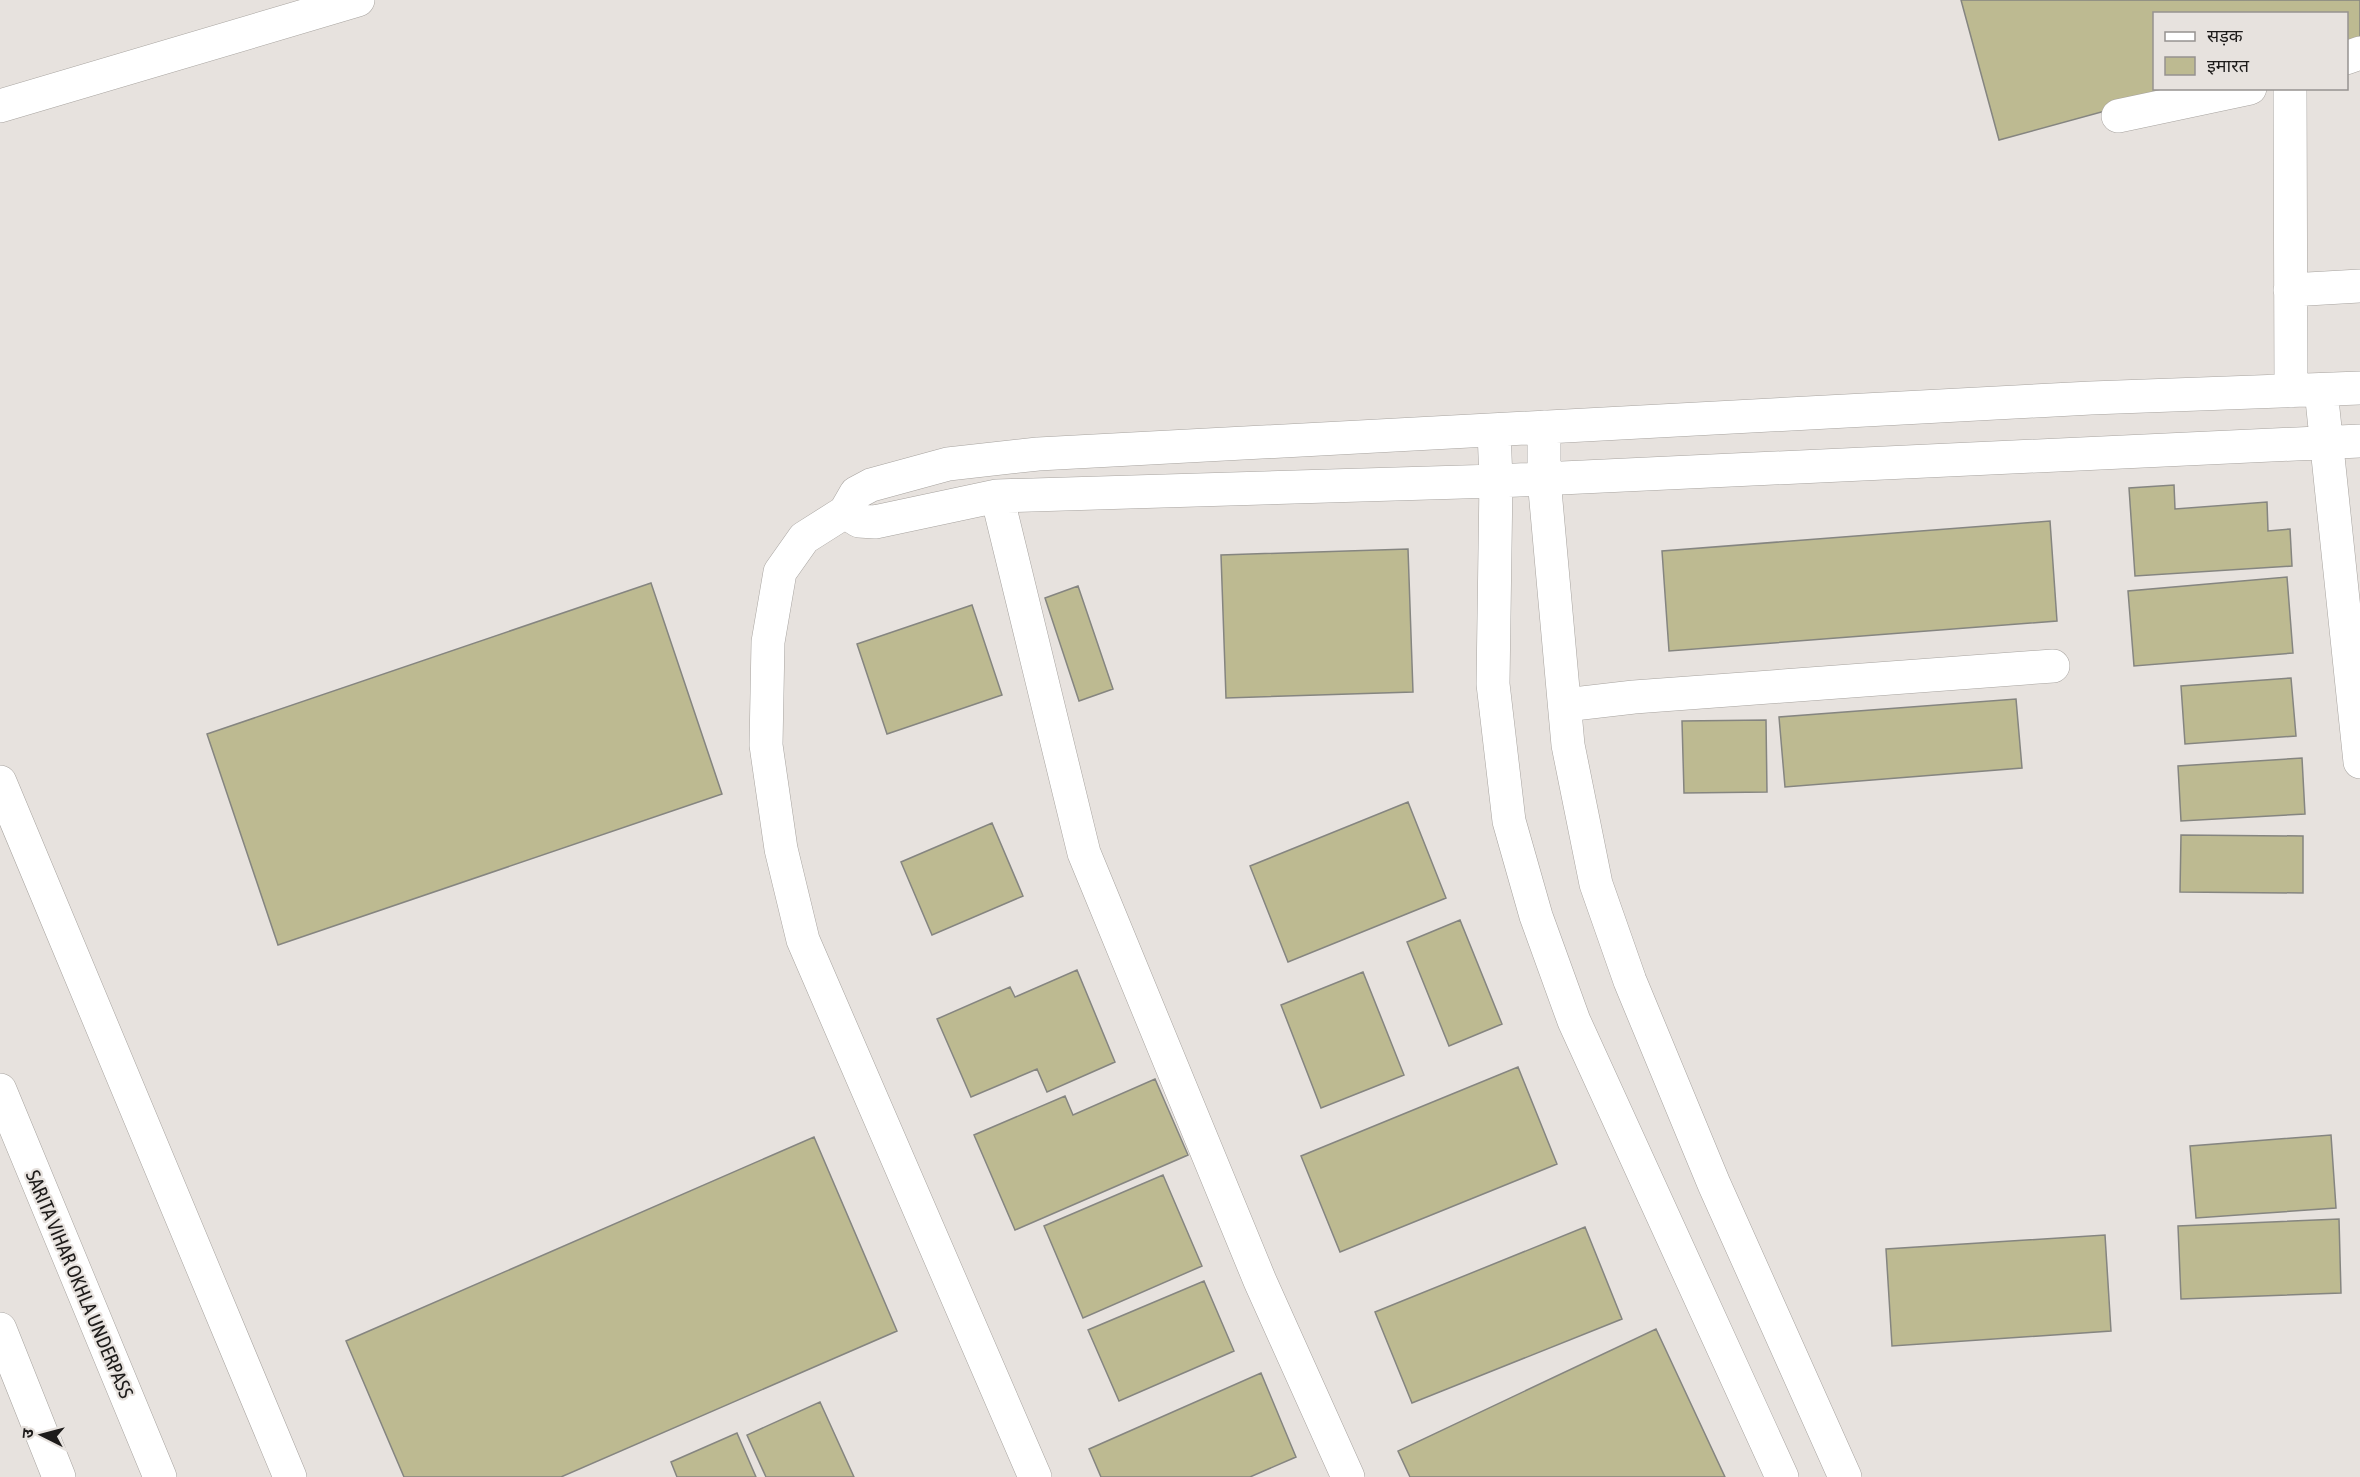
<svg xmlns="http://www.w3.org/2000/svg" width="2360" height="1477" font-family="'Asap Condensed','Noto Sans Devanagari',sans-serif">
<rect width="100%" height="100%" fill="#e7e2de"/>
<path fill="#bdba91" stroke="#858580" stroke-width="1.5" d="M 1961,0 L 2360,0 L 2360,42 L 2346,45 L 2346,14 L 2154,14 L 2154,88 L 2189,88 L 1999,140 Z
M 2174,485 L 2175,509 L 2267,502 L 2268,531 L 2290,529 L 2292,566 L 2135,576 L 2129,488 Z
M 2050,521 L 2057,621 L 1669,651 L 1662,551 Z
M 1408,549 L 1413,692 L 1226,698 L 1221,555 Z
M 2287,577 L 2293,653 L 2134,666 L 2128,591 Z
M 651,583 L 722,794 L 278,945 L 207,734 Z
M 1078,586 L 1113,689 L 1079,701 L 1045,598 Z
M 972,605 L 1002,695 L 887,734 L 857,644 Z
M 2291,678 L 2296,736 L 2185,744 L 2181,686 Z
M 2016,699 L 2022,768 L 1785,787 L 1779,717 Z
M 1766,720 L 1767,792 L 1684,793 L 1682,721 Z
M 2302,758 L 2305,814 L 2181,821 L 2178,766 Z
M 1408,802 L 1446,898 L 1288,962 L 1250,866 Z
M 992,823 L 1023,896 L 932,935 L 901,862 Z
M 2181,835 L 2303,836 L 2303,893 L 2180,892 Z
M 1460,920 L 1502,1024 L 1449,1046 L 1407,942 Z
M 1077,970 L 1115,1062 L 1047,1092 L 1037,1069 L 971,1097 L 937,1019 L 1010,987 L 1015,997 Z
M 1363,972 L 1404,1075 L 1321,1108 L 1281,1005 Z
M 1518,1067 L 1557,1164 L 1340,1252 L 1301,1156 Z
M 1155,1079 L 1188,1155 L 1015,1230 L 974,1135 L 1065,1096 L 1073,1115 Z
M 2331,1135 L 2336,1208 L 2196,1218 L 2190,1146 Z
M 814,1137 L 897,1331 L 561,1477 L 404,1477 L 346,1341 Z
M 1163,1175 L 1202,1266 L 1083,1318 L 1044,1226 Z
M 2339,1219 L 2341,1293 L 2181,1299 L 2178,1226 Z
M 1585,1227 L 1622,1319 L 1412,1403 L 1375,1312 Z
M 2105,1235 L 2111,1331 L 1892,1346 L 1886,1249 Z
M 1204,1281 L 1234,1351 L 1119,1401 L 1088,1330 Z
M 1656,1329 L 1725,1477 L 1410,1477 L 1398,1451 Z
M 1261,1373 L 1296,1457 L 1250,1477 L 1101,1477 L 1089,1449 Z
M 820,1402 L 854,1477 L 766,1477 L 747,1435 Z
M 737,1433 L 756,1477 L 677,1477 L 671,1462 Z"/>
<g fill="none" stroke-linecap="round" stroke-linejoin="round">
<g stroke="#a7a39f" stroke-width="34">
<path id="minor" d="M 2346,58 L 2360,53
M 2290,88 L 2291,391
M 0,106 L 358,0
M 2118,116 L 2250,88
M 2290,290 L 2360,286
M 2321,390 L 2360,762
M 1544,427 L 1544,479 L 1568,745 L 1596,884 L 1630,981 L 1714,1184 L 1845,1477
M 1494,430 L 1496,481 L 1493,684 L 1509,821 L 1536,916 L 1574,1021 L 1782,1477
M 997,496 L 1084,853 L 1260,1281 L 1348,1477
M 845,512 L 859,521 L 875,522 L 997,496 L 1496,481 L 2360,441
M 1565,705 L 1634,697 L 2053,666
M 0,782 L 290,1477
M 1035,1477 L 803,940 L 781,849 L 766,745 L 768,642 L 780,572 L 804,538 L 845,512 L 856,493 L 871,485 L 948,464 L 1038,454 L 2091,398 L 2360,388"/>
</g>
<g stroke="#a7a39f" stroke-width="34">
<path id="major" d="M 0,1090 L 160,1477
M 0,1329 L 59,1477"/>
</g>
<use href="#minor" stroke="#fff" stroke-width="33"/>
<use href="#major" stroke="#fff" stroke-width="33"/>
</g>
<g text-anchor="middle" dominant-baseline="central" stroke-width="4.5" stroke-linejoin="round" paint-order="stroke">
<g font-size="20" fill="#1d1b1a" stroke="#e7e2de">
<text transform="translate(80 1284) rotate(67)">SARITA VIHAR OKHLA UNDERPASS</text>
</g>
</g>
<rect x="2153" y="12" width="195" height="78" fill="#e7e2de" stroke="#969290" stroke-width="1.5"/>
<rect x="2165" y="32" width="30" height="9" fill="#ffffff" stroke="#969290" stroke-width="1.5"/>
<text x="2207" y="42" font-size="18" fill="#1d1b1a">सड़क</text>
<rect x="2165" y="57" width="30" height="18" fill="#bdba91" stroke="#969290" stroke-width="1.5"/>
<text x="2207" y="72" font-size="18" fill="#1d1b1a">इमारत</text>
<g transform="translate(42 1435) rotate(276)" stroke="#e7e2de" stroke-width="4.5" paint-order="stroke">
<path d="M0-4.5L10 22L0 15L-10 22Z" fill="#1d1b1a"/>
<text y="-9" font-size="16" font-weight="bold" text-anchor="middle" fill="#1d1b1a">उ</text>
</g>
</svg>
